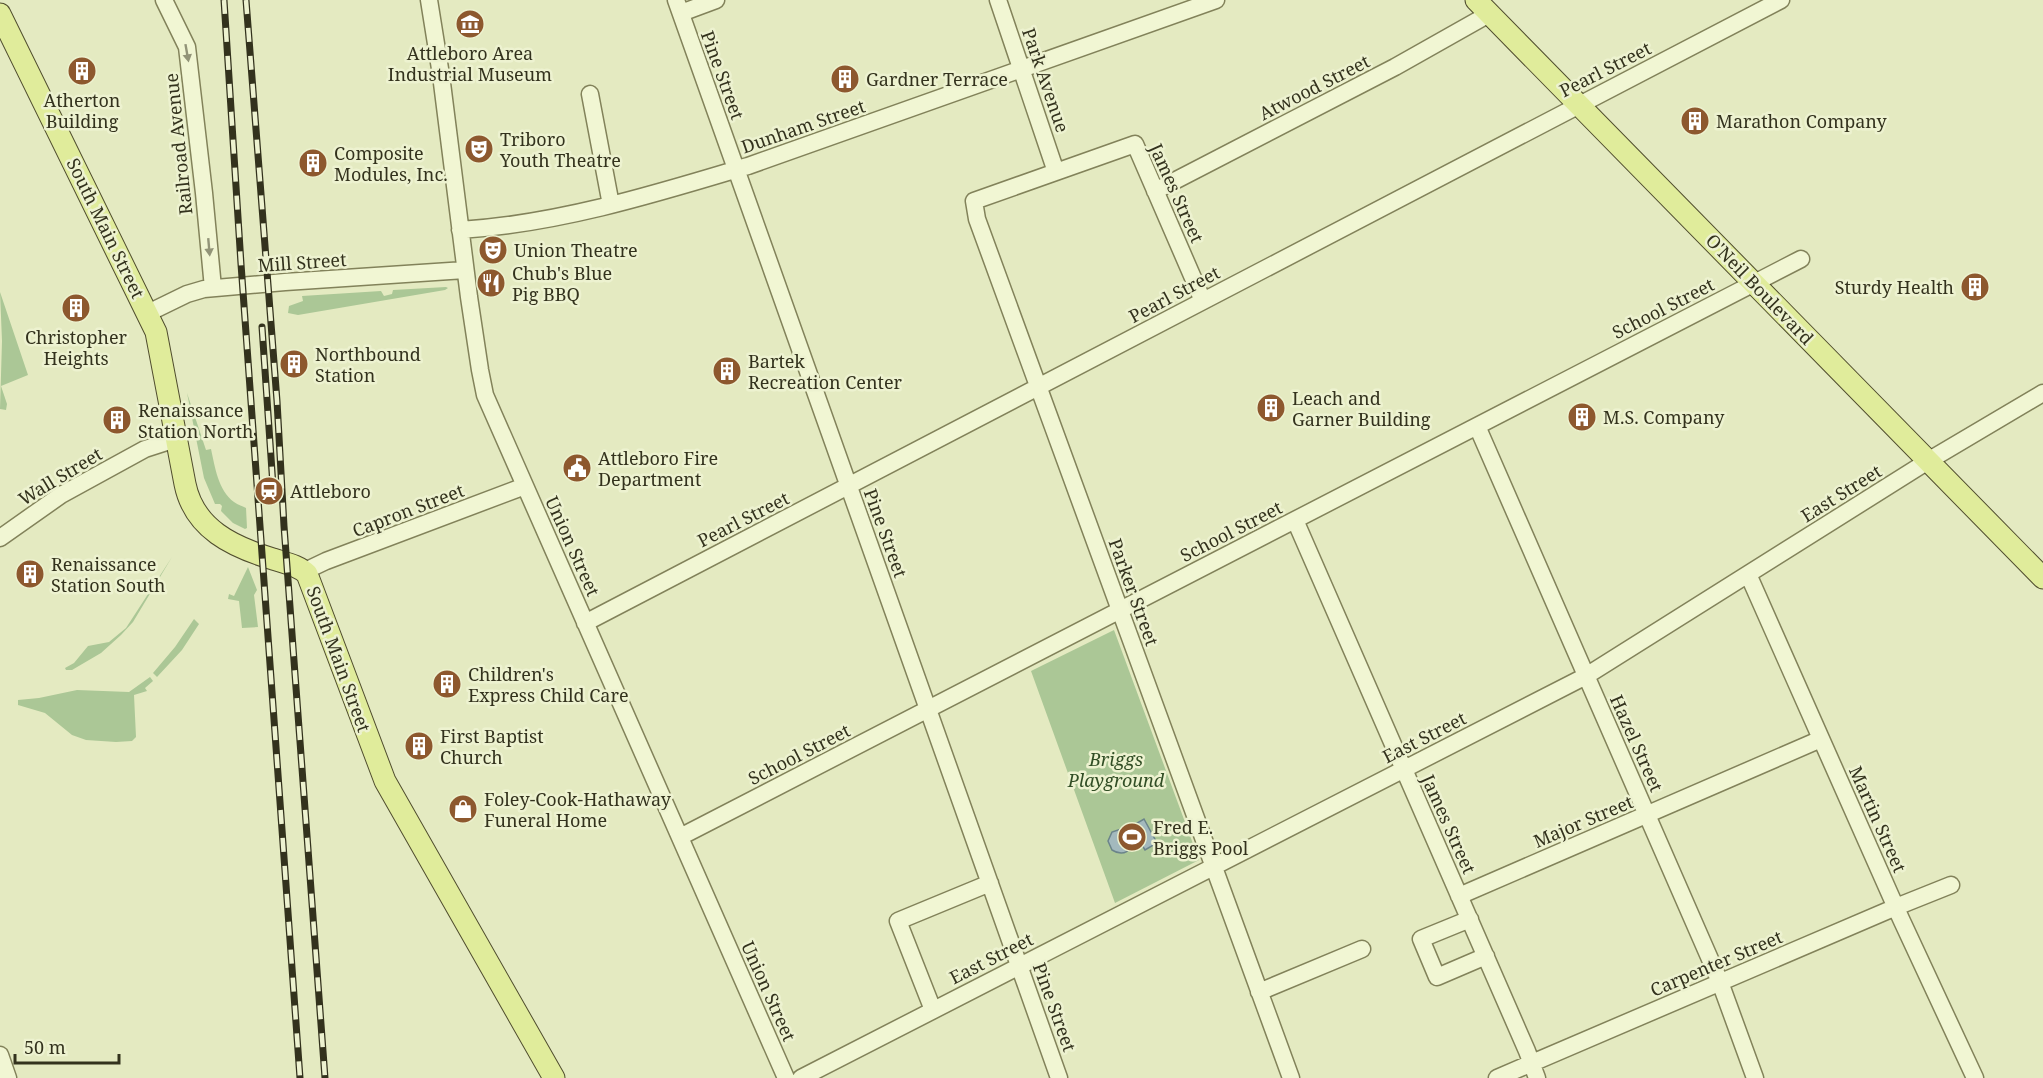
<svg xmlns="http://www.w3.org/2000/svg" width="2043" height="1078" font-family="'Noto Serif',serif">
<rect width="100%" height="100%" fill="#e4eac1"/>
<path fill="#abc796" d="M 446,287 L 448,288 L 445,290 L 298,315 L 288,313 L 289,306 L 303,301 L 302,296 L 381,291 L 384,296 L 392,294 L 393,290 Z
M 0,292 L 28,375 L 1,386 L 7,404 L 6,410 L 0,409 L 2,341 Z
M 187,393 L 206,450 L 211,449 C 215,467 218,490 234,502 C 238,505 243,506 246,508 L 247,528 L 245,529 L 233,523 L 221,511 L 222,506 L 220,504 L 215,504 L 204,478 Z
M 172,557 L 133,622 L 121,635 L 101,653 L 72,670 L 66,670 L 65,668 L 74,663 L 88,646 L 109,642 L 126,628 Z
M 248,567 L 257,590 L 254,595 L 258,627 L 242,628 L 239,601 L 228,599 L 229,594 L 234,596 Z
M 194,619 L 199,624 L 182,650 L 157,677 L 153,673 L 175,647 Z
M 1114,630 L 1199,860 L 1115,903 L 1031,671 Z
M 150,677 L 153,681 L 145,688 L 147,691 L 134,695 L 136,737 L 132,741 L 116,742 L 86,740 L 72,735 L 45,713 L 18,705 L 18,700 L 39,698 L 77,690 L 129,692 Z"/>
<path fill="#a3b9bd" stroke="#6b848a" stroke-width="1.5" d="M 1144,819 L 1157,843 L 1145,850 L 1137,837 L 1133,839 C 1133,851 1123,857 1112,850 L 1108,841 L 1112,832 L 1121,829 L 1130,832 L 1134,830 L 1132,826 Z"/>
<g fill="none" stroke-linecap="round" stroke-linejoin="round">
<g stroke="#82825a" stroke-width="19">
<path id="minor" d="M 164,0 L 187,47 L 204,193 L 213,288
M 429,0 L 441,75 L 469,297 L 480,370 L 485,395 L 786,1078
M 676,0 L 1059,1078
M 998,0 L 1056,172
M 681,13 L 716,0
M 590,94 L 611,205
M 1155,191 L 1395,67 L 1489,14
M 460,230 C 558,224 655,194 748,166 L 1216,0
M 1203,301 L 1135,144 L 974,201 L 977,219 L 1291,1078
M 148,313 L 187,294 L 204,289 L 285,282 L 465,270
M 1477,426 L 1720,982 L 1755,1078
M 1295,520 L 1527,1051 L 1537,1078
M 0,538 L 61,495 L 145,449 L 176,439
M 305,571 L 326,561 L 525,486
M 1748,574 L 1901,919 L 1975,1078
M 585,623 L 1781,0
M 680,837 L 1801,259
M 1459,896 L 1821,739
M 1470,919 L 1421,939 L 1437,977 L 1486,956
M 1259,992 L 1362,949
M 933,1010 L 898,921 L 990,883
M 0,1055 L 8,1078
M 801,1078 L 1586,676 L 1928,461 L 2043,393
M 1497,1078 L 1896,907 L 1951,885"/>
</g>
<g stroke="#504d2e" stroke-width="23">
<path id="major" d="M 1476,0 L 2043,578
M 0,14 L 156,332 L 185,484 C 194,529 233,547 273,559 C 285,563 298,565 307,574 L 385,781 L 554,1078"/>
</g>
<use href="#minor" stroke="#f1f6d3" stroke-width="16"/>
<use href="#major" stroke="#e0ec9b" stroke-width="21"/>
<g stroke="#33321d" stroke-width="7">
<path id="rail" d="M 224,0 L 241,264 L 300,1078
M 246,0 L 277,401 L 284,526 L 325,1078
M 262,327 L 273,486"/>
</g>
<use href="#rail" stroke="#edf2d0" stroke-width="4.5" stroke-dasharray="14" stroke-linecap="butt"/>
</g>
<defs><path id="oneway-solid" d="M-6-.8H1V-3.2L6.5 0L1 3.2V.8H-6Z" transform="scale(1.5)"/></defs>
<g fill="#929478">
<use href="#oneway-solid" transform="translate(187 53) rotate(80)"/>
<use href="#oneway-solid" transform="translate(209 247) rotate(85)"/>
</g>
<defs>
<g id="museum-disc" transform="scale(1.5)"><circle r="9.5" fill="#8d582e" stroke="#edf2d0"/><path d="M0-6L6-3V-2H-6V-3ZM-5-1h2V3h-2ZM-1-1h2V3h-2ZM3-1h2V3H3ZM-6 4H6V6H-6Z" fill="#fff"/></g>
<g id="building-disc" transform="scale(1.5)"><circle r="9.5" fill="#8d582e" stroke="#edf2d0"/><path d="M-4-6H4V6H1V3H-1V6H-4ZM-2.5-4.3h1.7v1.8h-1.7ZM.8-4.3h1.7v1.8H.8ZM-2.5-1h1.7V.8h-1.7ZM.8-1h1.7V.8H.8Z" fill="#fff"/></g>
<g id="theatre-disc" transform="scale(1.5)"><circle r="9.5" fill="#8d582e" stroke="#edf2d0"/><path d="M-5-5.5Q0-4 5-5.5V0Q5 5 0 6Q-5 5-5 0ZM-3.3-2.5H-1v1.5H-3.3ZM1-2.5H3.3v1.5H1ZM-2.8 1Q0 5.5 2.8 1Z" fill="#fff"/></g>
<g id="restaurant-disc" transform="scale(1.5)"><circle r="9.5" fill="#8d582e" stroke="#edf2d0"/><path d="M-5-6h1v4h1v-4h1v4h1v-4h1v5L-1.5 .5V6h-2V.5L-5-1ZM5-6V6H3V1.5H1.5Q1.5-4 5-6Z" fill="#fff"/></g>
<g id="civic-disc" transform="scale(1.5)"><circle r="9.5" fill="#8d582e" stroke="#edf2d0"/><path d="M-.6-6.5H3V-4.5H.6V-3L4-1V1h2V6H-6V1h2V-1L-.6-3ZM-1.2 2.5V6h2.4V2.5Z" fill="#fff"/></g>
<g id="station-disc" transform="scale(1.5)"><circle r="9.5" fill="#8d582e" stroke="#edf2d0"/><path d="M-3-6H3Q5-6 5-4V2Q5 4 3 4L4.5 6H3L1.5 4h-3L-3 6H-4.5L-3 4Q-5 4-5 2V-4Q-5-6-3-6ZM-3.5-4v3h7v-3ZM-3.5 1v1.5H-2V1ZM2 1v1.5H3.5V1Z" fill="#fff"/></g>
<g id="shop-disc" transform="scale(1.5)"><circle r="9.5" fill="#8d582e" stroke="#edf2d0"/><path d="M-5-2.5h2.3a2.7 3.5 0 0 1 5.4 0H5L5.5 6h-11ZM-1.5-2.5h3a1.5 2.3 0 0 0-3 0Z" fill="#fff"/></g>
<g id="stadium-disc" transform="scale(1.5)"><circle r="9.5" fill="#8d582e" stroke="#edf2d0"/><path d="M0-5a6.5 5 0 1 0 0 10a6.5 5 0 1 0 0-10ZM-3.5-1.8h7v3.6h-7Z" fill="#fff"/></g>
</defs>
<g fill-rule="evenodd">
<use href="#museum-disc" x="470" y="24"/>
<use href="#building-disc" x="82" y="71"/>
<use href="#building-disc" x="845" y="79"/>
<use href="#building-disc" x="1695" y="121"/>
<use href="#theatre-disc" x="479" y="149"/>
<use href="#building-disc" x="313" y="163"/>
<use href="#theatre-disc" x="493" y="250"/>
<use href="#restaurant-disc" x="491" y="283"/>
<use href="#building-disc" x="1975" y="287"/>
<use href="#building-disc" x="76" y="308"/>
<use href="#building-disc" x="294" y="364"/>
<use href="#building-disc" x="727" y="371"/>
<use href="#building-disc" x="1271" y="408"/>
<use href="#building-disc" x="1582" y="417"/>
<use href="#building-disc" x="117" y="420"/>
<use href="#civic-disc" x="577" y="468"/>
<use href="#station-disc" x="269" y="491"/>
<use href="#building-disc" x="30" y="574"/>
<use href="#building-disc" x="447" y="684"/>
<use href="#building-disc" x="419" y="746"/>
<use href="#shop-disc" x="463" y="809"/>
<use href="#stadium-disc" x="1132" y="837"/>
</g>
<g text-anchor="middle" dominant-baseline="central" stroke-width="5" stroke-linejoin="round" paint-order="stroke">
<g font-size="18" fill="#33321d" stroke="#edf2d0" text-anchor="start">
<text x="470" y="53" text-anchor="middle">Attleboro Area<tspan x="470" dy="21">Industrial Museum</tspan></text>
<text x="866" y="79">Gardner Terrace</text>
<text x="82" y="100" text-anchor="middle">Atherton<tspan x="82" dy="21">Building</tspan></text>
<text x="1716" y="121">Marathon Company</text>
<text x="500" y="139">Triboro<tspan x="500" dy="21">Youth Theatre</tspan></text>
<text x="334" y="153">Composite<tspan x="334" dy="21">Modules, Inc.</tspan></text>
<text x="514" y="250">Union Theatre</text>
<text x="512" y="273">Chub's Blue<tspan x="512" dy="21">Pig BBQ</tspan></text>
<text x="1954" y="287" text-anchor="end">Sturdy Health</text>
<text x="76" y="337" text-anchor="middle">Christopher<tspan x="76" dy="21">Heights</tspan></text>
<text x="315" y="354">Northbound<tspan x="315" dy="21">Station</tspan></text>
<text x="748" y="361">Bartek<tspan x="748" dy="21">Recreation Center</tspan></text>
<text x="1292" y="398">Leach and<tspan x="1292" dy="21">Garner Building</tspan></text>
<text x="138" y="410">Renaissance<tspan x="138" dy="21">Station North</tspan></text>
<text x="1603" y="417">M.S. Company</text>
<text x="598" y="458">Attleboro Fire<tspan x="598" dy="21">Department</tspan></text>
<text x="290" y="491">Attleboro</text>
<text x="51" y="564">Renaissance<tspan x="51" dy="21">Station South</tspan></text>
<text x="468" y="674">Children's<tspan x="468" dy="21">Express Child Care</tspan></text>
<text x="440" y="736">First Baptist<tspan x="440" dy="21">Church</tspan></text>
<text x="484" y="799">Foley-Cook-Hathaway<tspan x="484" dy="21">Funeral Home</tspan></text>
<text x="1153" y="827">Fred E.<tspan x="1153" dy="21">Briggs Pool</tspan></text>
</g>
<g font-size="18" fill="#33321d" stroke="#edf2d0">
<text transform="translate(1605 69) rotate(-27)">Pearl Street</text>
<text transform="translate(723 75) rotate(70)">Pine Street</text>
<text transform="translate(1046 80) rotate(71)">Park Avenue</text>
<text transform="translate(1314 87) rotate(-27)">Atwood Street</text>
<text transform="translate(803 126) rotate(-19)">Dunham Street</text>
<text transform="translate(178 144) rotate(-96)">Railroad Avenue</text>
<text transform="translate(1177 193) rotate(66)">James Street</text>
<text transform="translate(106 228) rotate(64)">South Main Street</text>
<text transform="translate(302 262) rotate(-4)">Mill Street</text>
<text transform="translate(1760 289) rotate(46)">O'Neil Boulevard</text>
<text transform="translate(1174 294) rotate(-28)">Pearl Street</text>
<text transform="translate(1663 308) rotate(-27)">School Street</text>
<text transform="translate(60 476) rotate(-31)">Wall Street</text>
<text transform="translate(1841 493) rotate(-32)">East Street</text>
<text transform="translate(408 510) rotate(-21)">Capron Street</text>
<text transform="translate(743 519) rotate(-27)">Pearl Street</text>
<text transform="translate(1231 531) rotate(-27)">School Street</text>
<text transform="translate(886 533) rotate(70)">Pine Street</text>
<text transform="translate(573 546) rotate(66)">Union Street</text>
<text transform="translate(1134 592) rotate(70)">Parker Street</text>
<text transform="translate(339 659) rotate(70)">South Main Street</text>
<text transform="translate(1424 737) rotate(-27)">East Street</text>
<text transform="translate(1637 743) rotate(66)">Hazel Street</text>
<text transform="translate(799 754) rotate(-27)">School Street</text>
<text transform="translate(1878 819) rotate(66)">Martin Street</text>
<text transform="translate(1583 821) rotate(-23)">Major Street</text>
<text transform="translate(1449 824) rotate(66)">James Street</text>
<text transform="translate(991 958) rotate(-27)">East Street</text>
<text transform="translate(1716 963) rotate(-23)">Carpenter Street</text>
<text transform="translate(769 991) rotate(66)">Union Street</text>
<text transform="translate(1055 1007) rotate(70)">Pine Street</text>
</g>
<g font-size="18" font-style="italic" fill="#314e25" stroke="#edf2d0">
<text x="1116" y="759">Briggs<tspan x="1116" dy="21">Playground</tspan></text>
</g>
</g>
<path d="M15 1054v9h104v-9" fill="none" stroke="#33321d" stroke-width="3"/>
<text x="24" y="1054" font-size="18" fill="#33321d" stroke="#edf2d0" stroke-width="4.5" paint-order="stroke">50 m</text>
</svg>
